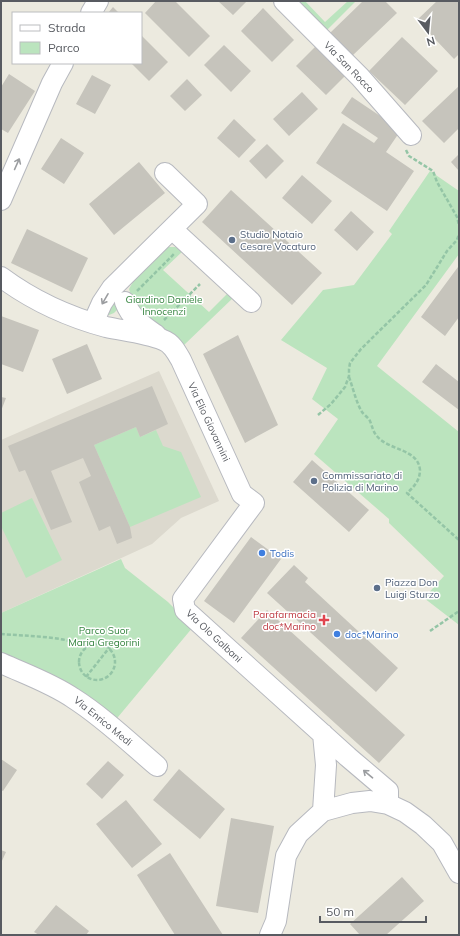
<svg xmlns="http://www.w3.org/2000/svg" width="460" height="936" font-family="Mulish,sans-serif">
<rect width="100%" height="100%" fill="#eceadf"/>
<path fill="#dcd9ce" d="M 159,371 L 219,501 L 181,518 L 152,544 L 1,613 L 1,440 Z"/>
<path fill="#bbe4be" d="M 292,1 L 305,1 L 325,22 L 348,1 L 356,1 L 324,33 Z
M 430,171 L 459,191 L 459,254 L 377,366 L 459,432 L 459,625 L 424,598 L 444,576 L 389,523 L 389,519 L 314,454 L 338,419 L 312,399 L 327,368 L 281,340 L 323,290 L 354,285 L 392,234 L 389,231 Z
M 168,247 L 175,247 L 184,250 L 163,270 L 209,312 L 229,292 L 234,297 L 184,345 L 176,340 L 135,308 L 129,289 L 134,280 Z
M 116,293 L 118,309 L 114,313 L 109,315 L 104,312 Z
M 136,427 L 140,437 L 156,430 L 163,446 L 181,452 L 201,497 L 130,527 L 94,445 Z
M 32,498 L 62,560 L 26,578 L 1,526 L 1,513 Z
M 121,559 L 125,568 L 168,602 L 193,627 L 113,723 L 1,658 L 1,613 Z"/>
<path fill="#c6c4bc" d="M 156,1 L 175,1 L 210,36 L 189,57 L 145,13 Z
M 218,1 L 247,1 L 233,15 Z
M 363,1 L 385,1 L 397,13 L 352,56 L 330,33 Z
M 437,1 L 459,1 L 459,54 L 454,59 L 417,20 Z
M 113,7 L 119,13 L 108,13 Z
M 263,8 L 294,40 L 272,62 L 241,31 Z
M 141,35 L 168,62 L 149,81 L 131,63 L 141,63 Z
M 402,37 L 438,71 L 405,105 L 369,71 Z
M 224,45 L 251,71 L 231,92 L 204,65 Z
M 315,47 L 345,76 L 326,95 L 296,66 Z
M 9,74 L 35,91 L 8,133 L 1,129 L 1,87 Z
M 92,75 L 111,85 L 95,114 L 76,104 Z
M 187,79 L 202,95 L 185,111 L 170,96 Z
M 459,86 L 459,128 L 444,143 L 422,121 Z
M 302,92 L 318,109 L 289,136 L 273,119 Z
M 352,97 L 401,130 L 386,152 L 414,171 L 387,211 L 316,163 L 343,123 L 374,143 L 378,138 L 341,113 Z
M 234,119 L 256,140 L 239,158 L 217,138 Z
M 61,138 L 84,153 L 64,184 L 41,169 Z
M 267,144 L 284,161 L 266,179 L 249,161 Z
M 459,154 L 459,171 L 451,162 Z
M 139,162 L 165,193 L 114,235 L 89,204 Z
M 302,175 L 332,201 L 312,224 L 282,198 Z
M 231,190 L 322,273 L 292,305 L 202,222 Z
M 351,211 L 374,232 L 357,251 L 334,230 Z
M 27,229 L 88,258 L 72,292 L 11,263 Z
M 458,267 L 459,268 L 459,317 L 445,336 L 421,317 Z
M 1,316 L 39,330 L 23,372 L 1,364 Z
M 238,335 L 278,425 L 245,443 L 203,354 Z
M 87,344 L 102,379 L 67,394 L 52,359 Z
M 436,364 L 459,382 L 459,410 L 422,382 Z
M 152,386 L 168,424 L 140,437 L 136,427 L 94,445 L 130,527 L 132,538 L 117,544 L 110,526 L 99,531 L 79,482 L 91,476 L 83,458 L 51,471 L 72,522 L 51,530 L 25,470 L 19,472 L 8,446 Z
M 1,397 L 6,398 L 1,411 Z
M 312,460 L 369,510 L 349,532 L 293,482 Z
M 251,537 L 281,559 L 234,623 L 204,601 Z
M 294,565 L 308,578 L 305,582 L 398,668 L 376,692 L 267,593 Z
M 267,610 L 405,735 L 379,763 L 241,638 Z
M 1,759 L 17,770 L 3,791 L 1,790 Z
M 108,761 L 124,775 L 102,799 L 86,784 Z
M 179,769 L 225,809 L 200,839 L 153,800 Z
M 126,800 L 162,844 L 132,868 L 96,824 Z
M 231,818 L 274,826 L 258,913 L 216,906 Z
M 1,850 L 6,852 L 1,863 Z
M 170,853 L 223,935 L 175,935 L 137,875 Z
M 402,877 L 424,901 L 386,935 L 360,935 L 350,924 Z
M 56,905 L 89,931 L 86,935 L 39,935 L 34,932 Z"/>
<g fill="none" stroke-linecap="round" stroke-linejoin="round">
<g stroke="#b7b9bf" stroke-width="22">
<path id="minor" d="M 284,1 L 360,77 L 411,135
M 91,13 L 98,1
M 1,200 L 52,83 L 63,63
M 172,229 L 251,302
M 1,277 C 32,300 69,317 106,327 C 125,331 146,333 163,340 C 172,343 177,353 181,360 L 242,494 L 254,503 L 183,599 L 185,610 L 348,757 L 388,791 L 388,804
M 125,302 C 131,318 142,325 156,335
M 93,323 L 102,303 L 112,288 L 197,204 L 165,173
M 1,663 C 25,674 51,683 73,698 C 103,717 130,743 157,766
M 323,734 L 326,765 L 323,811
M 270,935 L 276,921 L 286,856 L 298,834 L 323,811 L 352,803 L 370,801 L 388,804 L 405,812 L 423,825 L 442,843 L 459,873"/>
</g>
<path stroke="#94c5a6" stroke-width="2.5" stroke-dasharray="4 2" stroke-linecap="butt" d="M 406,150 L 409,156 L 433,171 L 437,182 L 457,217 L 459,225
M 137,291 L 174,254
M 164,320 L 200,284
M 349,377 C 353,388 356,402 362,412 C 364,415 368,417 370,421 C 372,426 373,431 376,435 C 388,451 418,448 420,470 C 420,480 414,487 407,493 L 459,540
M 318,415 L 331,404 L 345,387 L 349,376 L 349,369 L 350,363 L 361,349 L 426,285 L 447,251 L 457,240 L 459,234
M 430,631 L 459,611
M 1,634 C 24,636 67,636 87,647
M79 662a18 18 0 1 1 36 0a18 18 0 1 1-36 0Z
M 86,677 L 113,643"/>
<use href="#minor" stroke="#fff" stroke-width="20"/>
</g>
<defs><path id="oneway-shaft" d="M-6 0H5M1.5-3L5.5 0L1.5 3" fill="none" stroke-width="1.6" stroke-linecap="round" stroke-linejoin="round"/></defs>
<g stroke="#9b9da0">
<use href="#oneway-shaft" transform="translate(17 164) rotate(-66)"/>
<use href="#oneway-shaft" transform="translate(105 299) rotate(120)"/>
<use href="#oneway-shaft" transform="translate(368 774) rotate(-140)"/>
</g>
<g fill="#5c6f8a" stroke="#fff" stroke-width="1.5">
<circle cx="232" cy="240" r="4"/>
<circle cx="314" cy="481" r="4"/>
<circle cx="377" cy="588" r="4"/>
</g>
<g fill="#3f7fe0" stroke="#fff" stroke-width="1.5">
<circle cx="262" cy="553" r="4"/>
<circle cx="337" cy="634" r="4"/>
</g>
<path fill="#e0444e" stroke="#fff" stroke-width="1.5" d="M322 614h4v4h4v4h-4v4h-4v-4h-4v-4h4z"/>
<g text-anchor="middle" dominant-baseline="central" stroke-width="3" stroke-linejoin="round" paint-order="stroke">
<g font-size="10" fill="#585b61" stroke="#fff">
<text transform="translate(349 67) rotate(46)">Via San Rocco</text>
<text transform="translate(209 422) rotate(65)">Via Elio Giovannini</text>
<text transform="translate(214 636) rotate(43)">Via Olo Galbani</text>
<text transform="translate(103 721) rotate(39)">Via Enrico Medi</text>
</g>
<g font-size="10" fill="#4e5e75" stroke="#fff" text-anchor="start">
<text x="240" y="234">Studio Notaio<tspan x="240" dy="12">Cesare Vocaturo</tspan></text>
<text x="322" y="475">Commissariato di<tspan x="322" dy="12">Polizia di Marino</tspan></text>
<text x="385" y="582">Piazza Don<tspan x="385" dy="12">Luigi Sturzo</tspan></text>
</g>
<g font-size="10" fill="#34843f" stroke="#fff">
<text x="164" y="299">Giardino Daniele<tspan x="164" dy="12">Innocenzi</tspan></text>
<text x="104" y="630">Parco Suor<tspan x="104" dy="12">Maria Gregorini</tspan></text>
</g>
<g font-size="10" fill="#366cbe" stroke="#fff" text-anchor="start">
<text x="270" y="553">Todis</text>
<text x="345" y="634">doc*Marino</text>
</g>
<g font-size="10" fill="#be3a42" stroke="#fff" text-anchor="end">
<text x="316" y="614">Parafarmacia<tspan x="316" dy="12">doc*Marino</tspan></text>
</g>
</g>
<rect width="460" height="936" fill="none" stroke="#585b61" stroke-width="4"/>
<rect x="12" y="12" width="130" height="52" fill="#ffffff" stroke="#bcbdc0"/>
<rect x="20" y="25" width="20" height="6" fill="#ffffff" stroke="#bcbdc0"/>
<text x="48" y="32" font-size="12" fill="#585b61">Strada</text>
<rect x="20" y="42" width="20" height="12" fill="#bbe4be" stroke="#bcbdc0"/>
<text x="48" y="52" font-size="12" fill="#585b61">Parco</text>
<g transform="translate(428 32) rotate(164)" stroke="#ffffff" stroke-width="3" paint-order="stroke">
<path d="M0-3L7 15L0 10L-7 15Z" fill="#585b61"/>
<text y="-6" font-size="11" font-weight="bold" text-anchor="middle" fill="#585b61">N</text>
</g>
<path d="M320 916v6h106v-6" fill="none" stroke="#585b61" stroke-width="2"/>
<text x="326" y="916" font-size="12" fill="#585b61" stroke="#ffffff" stroke-width="3" paint-order="stroke">50 m</text>
</svg>
